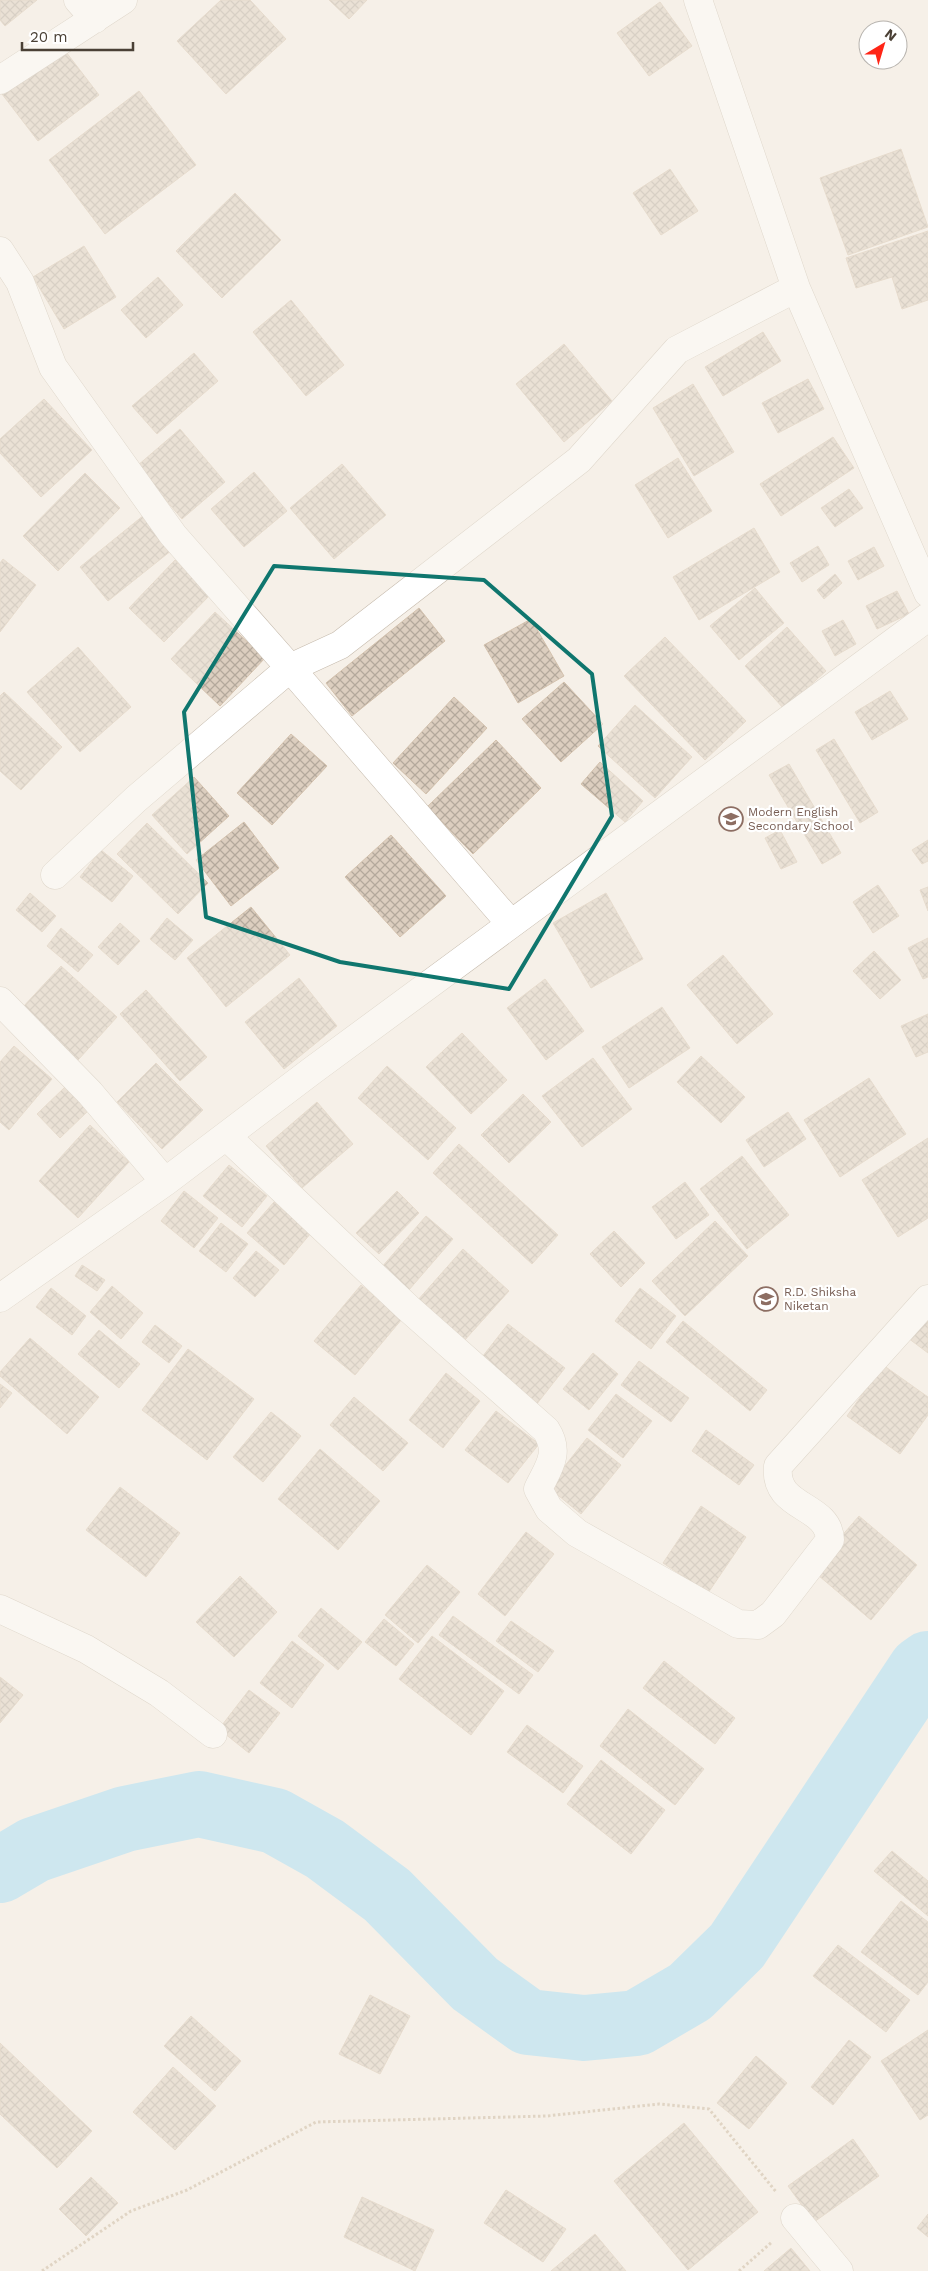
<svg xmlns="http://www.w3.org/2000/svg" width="928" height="2271" font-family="'Work Sans',sans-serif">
<defs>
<pattern id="building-cross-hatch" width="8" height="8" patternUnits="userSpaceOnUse" patternTransform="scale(1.25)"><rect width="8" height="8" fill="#dccebf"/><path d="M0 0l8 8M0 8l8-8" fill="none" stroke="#b4a99c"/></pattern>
</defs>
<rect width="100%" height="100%" fill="#f6f0e8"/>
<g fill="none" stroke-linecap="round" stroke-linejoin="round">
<path stroke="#9edbf9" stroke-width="66" d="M 0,1870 L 34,1850 L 125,1819 L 199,1804 L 275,1821 L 325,1849 L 387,1895 L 475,1984 L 528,2022 L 584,2028 L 637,2023 L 690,1992 L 737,1946 L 921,1669 L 928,1664"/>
</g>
<path fill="url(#building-cross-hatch)" stroke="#d4c2ae" d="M 0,0 L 37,0 L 5,26 L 0,20 Z
M 221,0 L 250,0 L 286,39 L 226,94 L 177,41 Z
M 329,0 L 367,0 L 349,19 Z
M 660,2 L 692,46 L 649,76 L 617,33 Z
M 63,48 L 99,95 L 38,141 L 2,94 Z
M 139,91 L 196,165 L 105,234 L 49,160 Z
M 901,149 L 928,227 L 848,255 L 820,178 Z
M 670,169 L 698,211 L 661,235 L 633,193 Z
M 235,193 L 281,240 L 222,298 L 176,251 Z
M 928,231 L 928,300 L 902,309 L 892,277 L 856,288 L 846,258 Z
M 84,246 L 116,297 L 64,329 L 33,277 Z
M 158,277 L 183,305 L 146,338 L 121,310 Z
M 291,300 L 344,365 L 306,396 L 253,332 Z
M 763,332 L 781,361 L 723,396 L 705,367 Z
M 564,344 L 612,401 L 564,442 L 516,384 Z
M 194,353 L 218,381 L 157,434 L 132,406 Z
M 808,379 L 824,409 L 778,433 L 762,403 Z
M 693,384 L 734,452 L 694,476 L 653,408 Z
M 44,399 L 92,450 L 41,497 L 0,453 L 0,439 Z
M 180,429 L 225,482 L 182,519 L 137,466 Z
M 833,437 L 854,468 L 781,516 L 760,484 Z
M 678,458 L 712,511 L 668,538 L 635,485 Z
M 342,464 L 386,515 L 334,559 L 290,508 Z
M 254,472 L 287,511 L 244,547 L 211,509 Z
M 85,473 L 120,508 L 58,571 L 23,536 Z
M 849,489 L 863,508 L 835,527 L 821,508 Z
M 144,515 L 172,550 L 108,601 L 80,567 Z
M 754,528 L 780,572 L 699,620 L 673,577 Z
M 818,546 L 829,565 L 802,582 L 790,563 Z
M 874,547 L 884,566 L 858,580 L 848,561 Z
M 3,559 L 36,585 L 0,632 L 0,563 Z
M 175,560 L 211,594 L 164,642 L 129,608 Z
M 835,574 L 842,583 L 824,599 L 817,590 Z
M 755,588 L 784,623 L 739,660 L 710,626 Z
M 897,591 L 909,614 L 877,629 L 866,606 Z
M 419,608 L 445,641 L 352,716 L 326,683 Z
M 215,612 L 265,658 L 220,706 L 171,659 Z
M 531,619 L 564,676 L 518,703 L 484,645 Z
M 843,620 L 856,644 L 835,656 L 822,631 Z
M 787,627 L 826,671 L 784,709 L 745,666 Z
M 665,637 L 746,721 L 705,760 L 624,676 Z
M 78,647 L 131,707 L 80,752 L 27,692 Z
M 564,682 L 603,724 L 561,762 L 522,719 Z
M 890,691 L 908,719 L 872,740 L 855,712 Z
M 4,692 L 62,747 L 21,790 L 0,771 L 0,696 Z
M 454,697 L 487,728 L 426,794 L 393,763 Z
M 635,705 L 692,757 L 655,798 L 598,746 Z
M 291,734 L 327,766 L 272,825 L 237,793 Z
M 834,739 L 878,812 L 860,823 L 816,750 Z
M 496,740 L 541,788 L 473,854 L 427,807 Z
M 600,762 L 643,801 L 625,822 L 581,784 Z
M 789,764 L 841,853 L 822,864 L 769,775 Z
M 194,777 L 229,816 L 187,854 L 152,815 Z
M 244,822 L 279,868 L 231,906 L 196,860 Z
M 147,823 L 208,883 L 178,914 L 117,854 Z
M 780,830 L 797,862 L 781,869 L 765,838 Z
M 391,835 L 446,896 L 400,937 L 345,877 Z
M 928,840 L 928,861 L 922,864 L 912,850 Z
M 101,850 L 133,876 L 112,902 L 80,877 Z
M 878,885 L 899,916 L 873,933 L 853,902 Z
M 928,887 L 928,911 L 920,890 Z
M 30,893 L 56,916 L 42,932 L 16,910 Z
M 606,893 L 643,959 L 591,988 L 553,923 Z
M 251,907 L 290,955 L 226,1007 L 187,958 Z
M 167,918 L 193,940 L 175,960 L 150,939 Z
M 120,923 L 140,941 L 118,965 L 98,947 Z
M 61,928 L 93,955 L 78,972 L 47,946 Z
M 928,938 L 928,977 L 923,979 L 908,948 Z
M 874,951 L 901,980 L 880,999 L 853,971 Z
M 723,955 L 773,1014 L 737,1044 L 687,985 Z
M 61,966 L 117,1017 L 78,1060 L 22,1008 Z
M 299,978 L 337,1026 L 284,1069 L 245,1022 Z
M 545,979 L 584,1031 L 546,1060 L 507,1008 Z
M 146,990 L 207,1057 L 180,1081 L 120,1014 Z
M 662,1007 L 690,1048 L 629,1088 L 602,1047 Z
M 928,1014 L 928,1052 L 916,1057 L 901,1026 Z
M 462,1033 L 507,1080 L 471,1114 L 426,1067 Z
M 14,1046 L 52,1079 L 9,1130 L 0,1122 L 0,1062 Z
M 701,1056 L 745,1097 L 721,1123 L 677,1082 Z
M 593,1058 L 632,1109 L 582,1147 L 542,1096 Z
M 156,1063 L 203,1110 L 162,1149 L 117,1102 Z
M 387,1066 L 456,1128 L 428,1160 L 358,1098 Z
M 869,1078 L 906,1134 L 840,1177 L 804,1120 Z
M 65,1087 L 89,1110 L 60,1138 L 37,1114 Z
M 523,1094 L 551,1122 L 509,1163 L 481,1135 Z
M 317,1102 L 353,1144 L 302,1188 L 266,1146 Z
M 788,1112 L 806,1139 L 764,1167 L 746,1140 Z
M 90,1125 L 129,1162 L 78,1218 L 39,1181 Z
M 928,1138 L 928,1218 L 898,1237 L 862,1180 Z
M 459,1144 L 558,1235 L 532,1264 L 433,1173 Z
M 742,1156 L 789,1215 L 747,1249 L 700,1189 Z
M 229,1165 L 267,1196 L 242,1227 L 203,1196 Z
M 685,1182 L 709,1215 L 676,1239 L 652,1207 Z
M 184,1191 L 218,1218 L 194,1248 L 161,1221 Z
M 397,1191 L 419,1213 L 379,1254 L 356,1233 Z
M 274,1202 L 311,1233 L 284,1265 L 247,1233 Z
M 426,1216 L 453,1239 L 408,1291 L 381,1268 Z
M 715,1221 L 748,1256 L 685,1316 L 652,1281 Z
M 221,1223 L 248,1244 L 226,1272 L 199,1251 Z
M 614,1231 L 645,1263 L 621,1287 L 590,1254 Z
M 463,1249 L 509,1291 L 463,1342 L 417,1301 Z
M 256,1251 L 279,1270 L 255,1297 L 233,1278 Z
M 82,1265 L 105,1280 L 97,1291 L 75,1276 Z
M 361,1285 L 402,1319 L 355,1375 L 314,1341 Z
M 112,1286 L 143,1313 L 121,1339 L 90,1312 Z
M 51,1288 L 86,1316 L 72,1335 L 36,1307 Z
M 640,1288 L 676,1316 L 651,1349 L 615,1321 Z
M 928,1312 L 928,1353 L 908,1338 Z
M 683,1321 L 767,1390 L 750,1411 L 666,1342 Z
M 508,1324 L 565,1368 L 536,1405 L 479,1361 Z
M 155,1325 L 182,1346 L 169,1363 L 142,1342 Z
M 99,1330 L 140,1364 L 119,1388 L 78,1354 Z
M 30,1338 L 99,1397 L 67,1434 L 0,1376 L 0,1372 Z
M 188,1349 L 254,1399 L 207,1460 L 142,1410 Z
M 593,1353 L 618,1374 L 589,1410 L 563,1389 Z
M 639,1361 L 689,1398 L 671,1422 L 621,1385 Z
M 883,1365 L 928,1397 L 928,1415 L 900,1454 L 847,1416 Z
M 446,1373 L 480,1401 L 443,1448 L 409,1420 Z
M 0,1384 L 12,1393 L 0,1408 Z
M 616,1394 L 652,1421 L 623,1458 L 588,1430 Z
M 354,1397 L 408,1443 L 383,1471 L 330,1425 Z
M 496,1411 L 539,1444 L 508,1483 L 465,1450 Z
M 271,1412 L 301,1436 L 263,1482 L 233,1457 Z
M 706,1430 L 754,1465 L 739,1485 L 692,1451 Z
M 587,1438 L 621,1465 L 581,1514 L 548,1487 Z
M 320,1449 L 380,1501 L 338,1550 L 278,1499 Z
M 120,1487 L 180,1533 L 146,1577 L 86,1530 Z
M 701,1506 L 746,1537 L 708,1593 L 663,1563 Z
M 859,1516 L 917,1565 L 871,1620 L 812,1570 Z
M 526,1532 L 554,1554 L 505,1616 L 478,1594 Z
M 427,1565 L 460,1592 L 418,1643 L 385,1615 Z
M 240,1576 L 277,1612 L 234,1657 L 196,1622 Z
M 321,1608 L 362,1642 L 338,1670 L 298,1636 Z
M 453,1616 L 533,1675 L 519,1694 L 439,1635 Z
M 384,1619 L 414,1644 L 396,1666 L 365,1642 Z
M 511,1621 L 554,1651 L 538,1672 L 496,1641 Z
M 432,1636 L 504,1691 L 471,1735 L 399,1679 Z
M 292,1641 L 324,1665 L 292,1708 L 260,1683 Z
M 664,1661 L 735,1718 L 715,1744 L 643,1688 Z
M 0,1677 L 23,1695 L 0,1723 Z
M 249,1690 L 280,1713 L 249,1753 L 219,1729 Z
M 628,1709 L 704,1769 L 675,1805 L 600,1746 Z
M 527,1725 L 583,1766 L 563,1793 L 507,1752 Z
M 601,1760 L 665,1810 L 631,1854 L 567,1804 Z
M 892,1851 L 928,1881 L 928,1916 L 874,1871 Z
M 901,1901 L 928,1922 L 928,1982 L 918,1995 L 861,1952 Z
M 838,1945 L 910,2000 L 886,2032 L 813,1976 Z
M 370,1995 L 410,2016 L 380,2074 L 339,2054 Z
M 191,2016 L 241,2061 L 215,2091 L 164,2046 Z
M 928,2030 L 928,2115 L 920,2120 L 881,2061 Z
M 849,2040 L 871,2057 L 833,2105 L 811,2087 Z
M 0,2043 L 92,2131 L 57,2168 L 0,2114 Z
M 756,2056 L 787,2083 L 749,2129 L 717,2103 Z
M 173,2067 L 216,2106 L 175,2150 L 133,2112 Z
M 684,2123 L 758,2212 L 688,2270 L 614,2181 Z
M 853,2139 L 879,2176 L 814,2222 L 788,2186 Z
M 91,2177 L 118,2203 L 86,2236 L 59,2209 Z
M 506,2190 L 566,2229 L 543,2262 L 484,2223 Z
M 362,2197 L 434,2230 L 415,2271 L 344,2237 Z
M 928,2214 L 928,2237 L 917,2228 Z
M 595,2234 L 626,2271 L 551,2271 Z
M 791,2248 L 810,2271 L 764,2271 Z"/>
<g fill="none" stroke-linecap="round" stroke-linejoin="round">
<g stroke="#c5baac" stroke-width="29">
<path id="minor" d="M 78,0 L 95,19
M 698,0 L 796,288 L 928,593
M 0,80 L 123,0
M 0,251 L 20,282 L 53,367 L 173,535 L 290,668 L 511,924
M 55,875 L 136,799 L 290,668 L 340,645 L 579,460 L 677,350 L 796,288
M 0,1001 L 90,1093 L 165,1182
M 226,1136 L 408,1308 L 546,1430 C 561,1453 548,1468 538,1489 L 549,1509 L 577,1533 L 738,1624 L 758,1625 L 773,1614 L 830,1540 C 829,1503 773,1510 778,1466 L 928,1299
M 0,1298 L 165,1182 L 313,1070 L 928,617
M 0,1609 L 86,1649 L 159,1693 L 213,1734
M 795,2218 L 839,2271"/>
</g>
<path stroke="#c6b299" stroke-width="3" stroke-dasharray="2.5 2.5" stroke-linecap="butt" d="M 42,2271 L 131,2211 L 187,2190 L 316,2122 L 547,2116 L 659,2104 L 709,2109 L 777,2193
M 739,2271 L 772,2242"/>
<use href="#minor" stroke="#fff" stroke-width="28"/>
</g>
<path d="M0 0H928V2271H0ZM 274,566 L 484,580 L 592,674 L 612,816 L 509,989 L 340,962 L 206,917 L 184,712 Z" fill="#f6f0e8" fill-opacity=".55" fill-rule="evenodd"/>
<path fill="none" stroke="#0f766e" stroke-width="4" stroke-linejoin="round" d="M 274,566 L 484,580 L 592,674 L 612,816 L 509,989 L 340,962 L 206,917 L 184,712 Z"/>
<defs>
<g id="school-ring" transform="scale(1.25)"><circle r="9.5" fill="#fff" stroke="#8d6e63" stroke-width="1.5"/><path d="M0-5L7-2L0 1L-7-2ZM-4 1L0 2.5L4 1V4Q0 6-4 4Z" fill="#8d6e63"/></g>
</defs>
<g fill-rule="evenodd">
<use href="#school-ring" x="731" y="819"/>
<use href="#school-ring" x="766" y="1299"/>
</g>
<g text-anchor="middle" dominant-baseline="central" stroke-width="4.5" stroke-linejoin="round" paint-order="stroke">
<g font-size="12" fill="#785e54" stroke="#fff" text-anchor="start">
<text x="748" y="812">Modern English<tspan x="748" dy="14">Secondary School</tspan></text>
<text x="784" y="1292">R.D. Shiksha<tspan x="784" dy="14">Niketan</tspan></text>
</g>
</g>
<g transform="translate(883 45) rotate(38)"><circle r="24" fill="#ffffff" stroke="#b7b3ae"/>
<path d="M0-4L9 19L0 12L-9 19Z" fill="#ff2516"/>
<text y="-8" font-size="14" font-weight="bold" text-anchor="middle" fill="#4a4035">N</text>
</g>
<path d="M22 42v8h111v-8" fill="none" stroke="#4a4035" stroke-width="2.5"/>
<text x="30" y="42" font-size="15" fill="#4a4035" stroke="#ffffff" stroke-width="4" paint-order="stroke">20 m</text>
</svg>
